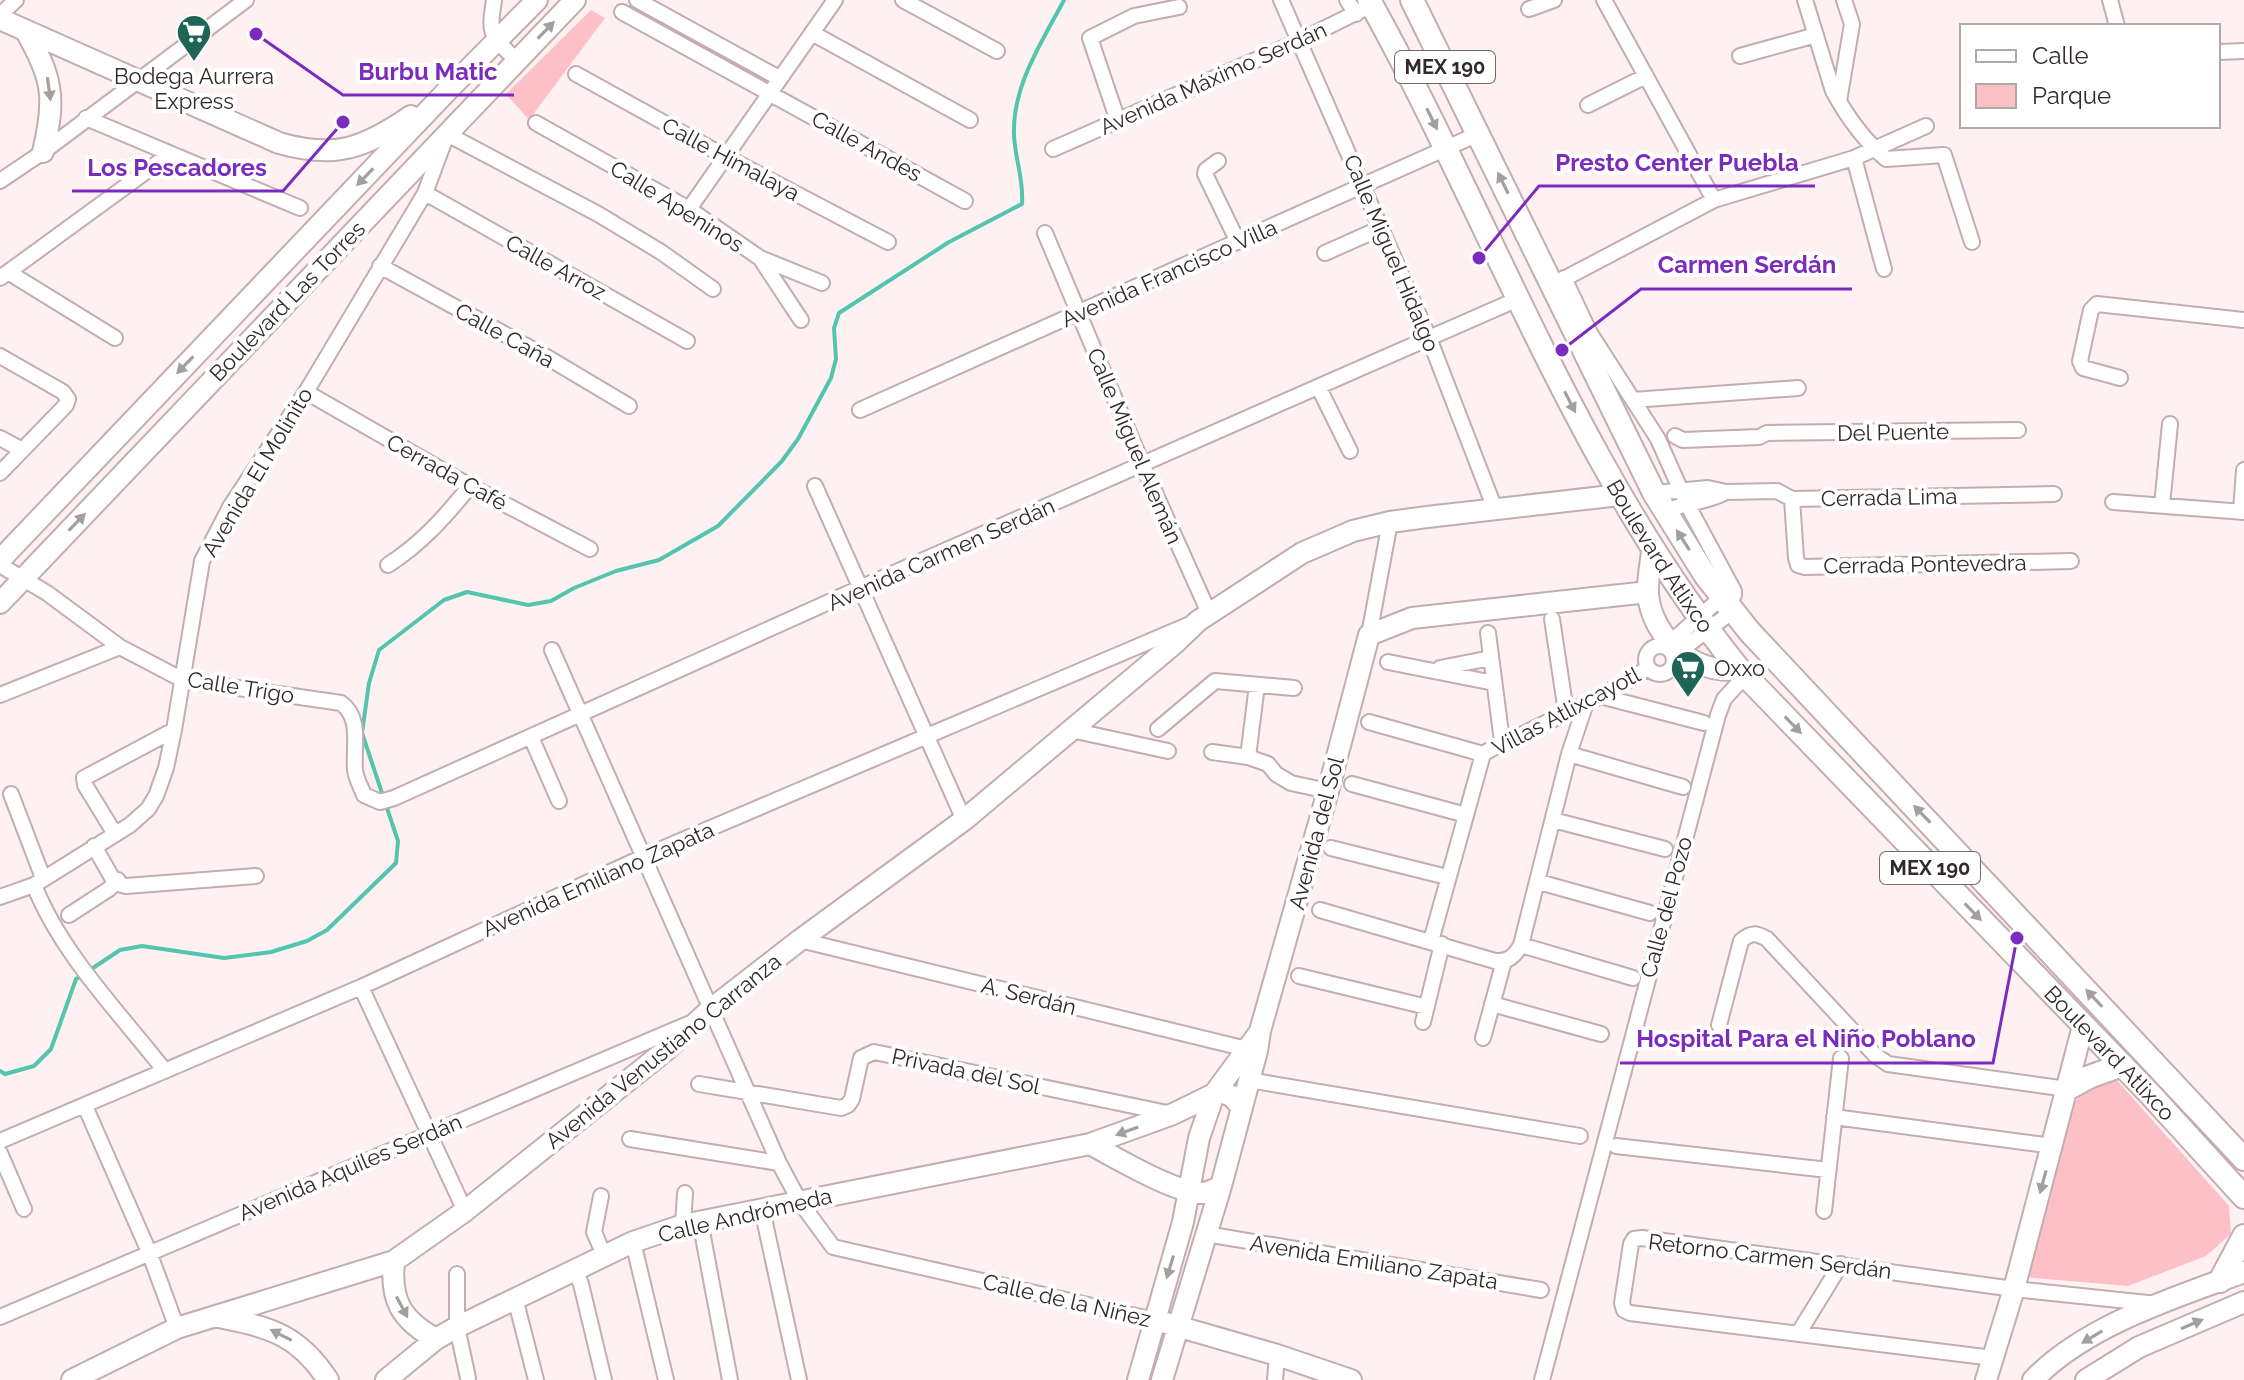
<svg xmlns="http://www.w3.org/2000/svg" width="2244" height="1380" font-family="Raleway,sans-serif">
<rect width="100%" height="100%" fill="#fff1f2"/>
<path fill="#fdc0c6" d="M 591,10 L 605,18 L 529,120 L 506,94 Z
M 2114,1077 L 2229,1206 L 2231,1234 L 2206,1256 L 2128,1286 L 2024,1277 L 2069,1108 L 2090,1086 Z"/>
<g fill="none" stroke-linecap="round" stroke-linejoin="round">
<path stroke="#53c4ae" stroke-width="4" d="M 90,970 L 120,950 L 142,946 L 224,958 L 271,952 L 307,941 L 327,930 L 396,863 L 398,841 L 362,733 L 369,683 L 379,650 L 444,600 L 467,592 L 528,605 L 551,601 L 574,588 L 616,571 L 659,560 L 718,526 L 782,461 L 798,439 L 831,378 L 836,359 L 834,328 L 839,313 L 949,242 L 1022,204 C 1024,180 1015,159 1014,135 C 1012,86 1042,42 1064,0
M 0,1071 L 5,1074 L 34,1066 L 51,1049 L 76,979 L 83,975"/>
<g stroke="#c3adaf" stroke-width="18">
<path id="street" d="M 494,0 C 488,36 491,35 516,60
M 637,0 L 779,78
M 903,0 L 997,51
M 1281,0 L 1429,338 L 1495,509
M 1347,0 L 1356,14
M 1604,0 L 1714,200
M 1805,0 L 1833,91 C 1846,115 1865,141 1886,159 L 1944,155 L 1972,242
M 2110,0 L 2117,26
M 1529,9 L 1554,0
M 622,12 L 965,201
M 0,15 L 16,0
M 812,33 L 970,120
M 2218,52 L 2244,51
M 1740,56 L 1816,35
M 576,74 L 726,157 L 888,242
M 1839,101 L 1852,24 L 1844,0
M 1588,105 L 1646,76
M 86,118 L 300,208
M 1118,121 L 1090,38 L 1134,16 L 1179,7
M 536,123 L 689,209 L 760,258 L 822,283
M 1053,149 L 1299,41 L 1372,5
M 1854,158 L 1884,269
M 1218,161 L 1206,170 L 1205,174 L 1238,242
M 0,181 L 43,152 L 246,0
M 425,193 L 687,341
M 689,209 L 835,0
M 1045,233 L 1143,466 L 1209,613
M 1325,253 L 1381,228
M 760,258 L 801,320
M 380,266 L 550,359 L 629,406
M 8,272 L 115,338
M 0,278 L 170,154
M 1564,278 L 1590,333 L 1658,439 L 1686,502 L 1734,591 L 1734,595 L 1728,604 L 1725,617 L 1673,656
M 1556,283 L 1714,200 L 1854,158 L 1926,126
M 0,356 L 63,392 L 68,399 L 66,405 L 0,473
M 2120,378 L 2083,368 L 2080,361 L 2091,310 L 2097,304 L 2244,320
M 1319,388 L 1350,451
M 306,392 L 470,486 L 590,549
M 1633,400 L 1798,388
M 860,410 L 1478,134
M 1675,436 L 1683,440 L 1759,437 L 1767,433 L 2018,430
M 0,438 L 22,450
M 815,486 L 964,820
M 1654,493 L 1708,488 L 1726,492 L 1777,491 L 1792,499 L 2054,494
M 1792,499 L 1796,558 L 1798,565 L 1805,567 L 2071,561
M 2113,502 L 2244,512
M 2162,505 L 2170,424
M 1665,511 C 1684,503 1709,502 1726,492
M 2241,511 L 2244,470
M 0,565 L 47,593 L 120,647 L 183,680 L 341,703 C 362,718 353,747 355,770 C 356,779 361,787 364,795 L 380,802 L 394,798 L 860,588 L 1518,299
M 388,565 C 422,543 445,517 470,486
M 1552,619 L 1566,712
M 1488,633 L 1502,741
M 1369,635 L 1390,522
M1646 660a14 14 0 1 1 28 0a14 14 0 1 1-28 0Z
M 1665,647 L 1714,604 L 1728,604
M 552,650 L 779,1163 L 800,1202 L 833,1247 L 1154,1320
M 1388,662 L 1494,683
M 1440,668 L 1491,658
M 0,695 L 120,647
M 1600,696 L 1704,723
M 1369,722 L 1483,754
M 1158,729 L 1215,681 L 1294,688
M 1071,730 L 1168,751
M 531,737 L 559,801
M 1212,752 L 1248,757 L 1268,764 L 1276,774 L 1291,783 L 1328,791
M 1483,754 C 1500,743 1516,738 1533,729 C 1572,710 1612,692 1648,668
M 1569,754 L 1683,787
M 1248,757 L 1257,685
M 1352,784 L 1466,815
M 11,794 L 43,878
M 1553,820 L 1665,849
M 115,834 L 85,785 L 84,778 L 174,730
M 94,846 L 115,883 L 126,886 L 256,876
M 1331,848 L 1447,877
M 1539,882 L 1650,913
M 34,885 C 62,955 119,1012 165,1071
M 0,897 L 34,885 L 130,825 L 148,809 L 156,796 L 166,768 L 174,730 L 202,561 L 230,507 L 306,392 L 425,193 L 447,134 L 598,214 L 661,252 L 713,289
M 1320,910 L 1495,961 C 1508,962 1514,957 1521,945 L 1569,754 L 1586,703
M 69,915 L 109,889 L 118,880
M 800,940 L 1255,1051
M 1431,941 L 1483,754
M 1521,945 L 1633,978
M 1299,976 L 1427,1007
M 361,987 L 465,1211
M 1492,1004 L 1601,1034
M 1423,1022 L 1442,944
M 1719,1025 L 1741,941 C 1751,932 1756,933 1767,939 L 1875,1055 L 1888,1064 L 2067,1089
M 1483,1038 L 1504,961
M 1249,1080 L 1580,1136
M 699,1084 L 841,1108 L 848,1105 L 852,1099 L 861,1058 L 874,1052 L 1172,1114
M 85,1106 L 149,1252 L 177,1328
M 1834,1117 L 2053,1146
M 630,1139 L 779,1163
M 0,1141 L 361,987 L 645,856 L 1188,625
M 1616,1146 L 1828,1170
M 0,1153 L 24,1209
M 601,1196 L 594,1232 L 604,1255
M 762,1209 L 799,1380
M 1824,1211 L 1841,1058
M 700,1221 L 730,1380
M 683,1225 L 685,1193
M 1206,1234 L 1541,1290
M 633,1242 L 666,1380
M 575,1270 L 581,1284 L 604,1380
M 457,1274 L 457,1327 L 468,1378
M 515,1298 L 536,1380
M 0,1317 L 688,1024
M 1798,1334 L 1841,1264
M 1993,1358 L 1630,1313 L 1624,1310 L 1622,1303 L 1631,1244 L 1634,1239 L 1642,1238 L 2014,1289 L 2157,1304
M 1275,1380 L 1277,1355
M 1542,1380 L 1718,715 L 1724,699 L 1746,675"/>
</g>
<g stroke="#c3adaf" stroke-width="24">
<path id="secondary" d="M 0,19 L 279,143 C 335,159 363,149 411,116
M 25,30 C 53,78 56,98 43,152
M 1652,550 C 1651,564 1647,580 1648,594 C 1652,638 1695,676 1739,669
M 0,560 L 447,91 L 537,0
M 0,603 L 575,0
M 1090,1144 C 1115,1157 1176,1194 1203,1193 C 1210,1192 1215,1189 1221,1186
M 394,1261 C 390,1300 401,1320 436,1339
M 223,1318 C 272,1327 300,1337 328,1380
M 1166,1323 L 1277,1355 L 1351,1380
M 72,1380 L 177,1328 L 394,1261 L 465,1211 L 665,1051 L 711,1009 L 800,940 L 964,820 L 1175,643 L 1198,621 L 1302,553 L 1353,531 L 1390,522 L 1427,517 L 1620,495
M 386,1380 L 436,1339 L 457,1327 L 633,1242 L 683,1225 L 1090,1144 L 1173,1114 L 1214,1094 L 1223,1093 L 1232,1096 L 1241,1107
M 1138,1380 L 1183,1222 L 1199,1138 L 1214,1094 L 1259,1033
M 1162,1380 L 1221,1186 L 1257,1051 L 1260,1031 L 1328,791 L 1369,635 L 1412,618 L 1648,592
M 1986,1380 L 2014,1289 L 2083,1026
M 2033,1380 C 2086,1325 2174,1298 2244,1272
M 2086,1380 L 2139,1347 L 2244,1302"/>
</g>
<g stroke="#c3adaf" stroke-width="26">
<g id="primary">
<path id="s1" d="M 1369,0 C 1493,223 1577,469 1739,669 L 2149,1093 L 2244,1197"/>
<path d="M 1412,0 L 1654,493 L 1705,575 L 1749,631 L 2244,1159"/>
<path d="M 2067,1089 L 2089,1077 L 2122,1065"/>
<path d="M 2220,1281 L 2244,1236"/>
</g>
</g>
<use href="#street" stroke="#fff" stroke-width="14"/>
<use href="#secondary" stroke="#fff" stroke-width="20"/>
<use href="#primary" stroke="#fff" stroke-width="22"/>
</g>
<defs><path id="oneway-solid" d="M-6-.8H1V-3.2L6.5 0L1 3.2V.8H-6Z" transform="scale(2)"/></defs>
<g fill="#a39f9f">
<use href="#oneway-solid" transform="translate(546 30) rotate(-46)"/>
<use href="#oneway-solid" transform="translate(49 89) rotate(82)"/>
<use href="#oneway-solid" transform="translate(1432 119) rotate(64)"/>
<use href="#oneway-solid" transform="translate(365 177) rotate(134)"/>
<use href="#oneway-solid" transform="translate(1503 183) rotate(-116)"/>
<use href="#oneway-solid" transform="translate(185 365) rotate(134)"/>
<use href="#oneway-solid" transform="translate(1570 402) rotate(63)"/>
<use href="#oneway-solid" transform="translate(77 522) rotate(-46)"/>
<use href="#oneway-solid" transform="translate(1683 540) rotate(-123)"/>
<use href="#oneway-solid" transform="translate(1793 725) rotate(46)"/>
<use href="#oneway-solid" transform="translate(1922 814) rotate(-134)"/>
<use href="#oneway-solid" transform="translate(1973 912) rotate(46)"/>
<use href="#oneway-solid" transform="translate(2094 998) rotate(-133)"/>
<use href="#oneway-solid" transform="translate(1127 1131) rotate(160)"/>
<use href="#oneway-solid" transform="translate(2043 1182) rotate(105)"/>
<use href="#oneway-solid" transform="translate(1170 1267) rotate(107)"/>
<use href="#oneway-solid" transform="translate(402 1307) rotate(62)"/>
<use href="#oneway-solid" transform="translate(2192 1324) rotate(-23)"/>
<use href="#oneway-solid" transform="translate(281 1335) rotate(-153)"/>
<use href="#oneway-solid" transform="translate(2092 1337) rotate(149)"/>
</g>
<defs>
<g id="supermarket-pin" transform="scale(1.8)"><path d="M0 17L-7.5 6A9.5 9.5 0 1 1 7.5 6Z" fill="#1e6457" stroke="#fff"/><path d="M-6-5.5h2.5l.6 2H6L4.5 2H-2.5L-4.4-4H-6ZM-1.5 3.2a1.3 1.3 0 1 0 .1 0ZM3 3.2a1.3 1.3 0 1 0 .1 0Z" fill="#fff"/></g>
</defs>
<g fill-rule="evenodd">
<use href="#supermarket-pin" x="194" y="32"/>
<use href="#supermarket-pin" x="1688" y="668"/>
</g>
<g text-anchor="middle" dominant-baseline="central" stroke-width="8" stroke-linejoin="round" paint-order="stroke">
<g fill="#fff" stroke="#706a6a" stroke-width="2">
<rect x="1395" y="51" width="100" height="32" rx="6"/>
<rect x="1880" y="852" width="100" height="32" rx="6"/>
</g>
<g font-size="20" font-weight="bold" fill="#322a2a">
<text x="1445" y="67">MEX 190</text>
<text x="1930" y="868">MEX 190</text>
</g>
<g font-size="22" fill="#322a2a" stroke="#fff">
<text x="194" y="76">Bodega Aurrera<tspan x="194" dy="25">Express</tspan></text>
<text x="1714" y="668" text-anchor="start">Oxxo</text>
</g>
<g font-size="22" fill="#322a2a" stroke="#fff">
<text transform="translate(1213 78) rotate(-24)">Avenida Máximo Serdán</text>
<text transform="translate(867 146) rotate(29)">Calle Andes</text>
<text transform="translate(731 159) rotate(28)">Calle Himalaya</text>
<text transform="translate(677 206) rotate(32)">Calle Apeninos</text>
<text transform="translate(1392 253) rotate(67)">Calle Miguel Hidalgo</text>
<text transform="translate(556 267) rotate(29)">Calle Arroz</text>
<text transform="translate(1169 273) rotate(-24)">Avenida Francisco Villa</text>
<text transform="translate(287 301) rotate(-46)">Boulevard Las Torres</text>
<text transform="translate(505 335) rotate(29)">Calle Caña</text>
<text transform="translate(1893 432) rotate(-1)">Del Puente</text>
<text transform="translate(1135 446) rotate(67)">Calle Miguel Alemán</text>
<text transform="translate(257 472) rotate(-59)">Avenida El Molinito</text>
<text transform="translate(447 472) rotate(29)">Cerrada Café</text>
<text transform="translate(1889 497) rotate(-1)">Cerrada Lima</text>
<text transform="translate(941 554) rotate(-24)">Avenida Carmen Serdán</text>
<text stroke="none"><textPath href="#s1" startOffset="628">Boulevard Atlixco</textPath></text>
<text transform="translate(1925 564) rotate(-1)">Cerrada Pontevedra</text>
<text transform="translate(241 687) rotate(9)">Calle Trigo</text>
<text transform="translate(1566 711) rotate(-28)">Villas Atlixcayotl</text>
<text transform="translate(1316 833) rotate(-75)">Avenida del Sol</text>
<text transform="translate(598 879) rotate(-24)">Avenida Emiliano Zapata</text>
<text transform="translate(1666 907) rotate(-75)">Calle del Pozo</text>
<text transform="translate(1029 996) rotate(14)">A. Serdán</text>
<text transform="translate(663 1051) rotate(-39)">Avenida Venustiano Carranza</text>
<text stroke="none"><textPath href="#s1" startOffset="1300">Boulevard Atlixco</textPath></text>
<text transform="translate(966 1071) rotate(12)">Privada del Sol</text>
<text transform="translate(350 1167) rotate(-23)">Avenida Aquiles Serdán</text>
<text transform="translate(745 1215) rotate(-13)">Calle Andrómeda</text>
<text transform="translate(1770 1256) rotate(7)">Retorno Carmen Serdán</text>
<text transform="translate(1374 1262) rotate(9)">Avenida Emiliano Zapata</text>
<text transform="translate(1067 1300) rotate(13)">Calle de la Niñez</text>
</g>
</g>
<path fill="none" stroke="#7b2cbf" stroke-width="3" d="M256 34L343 95H514M1479 258L1539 186H1815M343 122L283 191H72M1562 350L1641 289H1852M2017 938L1993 1063H1620"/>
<g fill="#7b2cbf" stroke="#fff" stroke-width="3">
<circle cx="256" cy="34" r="8"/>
<circle cx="1479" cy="258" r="8"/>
<circle cx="343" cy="122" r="8"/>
<circle cx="1562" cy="350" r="8"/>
<circle cx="2017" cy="938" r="8"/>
</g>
<g font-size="24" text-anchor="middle" font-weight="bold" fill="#7b2cbf" stroke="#fff" stroke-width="8" stroke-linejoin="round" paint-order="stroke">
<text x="428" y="80">Burbu Matic</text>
<text x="1677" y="171">Presto Center Puebla</text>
<text x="177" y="176">Los Pescadores</text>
<text x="1747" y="273">Carmen Serdán</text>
<text x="1806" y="1047">Hospital Para el Niño Poblano</text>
</g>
<rect x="1960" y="24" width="260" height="104" fill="#ffffff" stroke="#adaaaa" stroke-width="2"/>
<rect x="1976" y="50" width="40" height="12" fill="#ffffff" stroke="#adaaaa" stroke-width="2"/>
<text x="2032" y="64" font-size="24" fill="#322a2a">Calle</text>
<rect x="1976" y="84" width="40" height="24" fill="#fdc0c6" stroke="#adaaaa" stroke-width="2"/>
<text x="2032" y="104" font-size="24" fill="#322a2a">Parque</text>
</svg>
